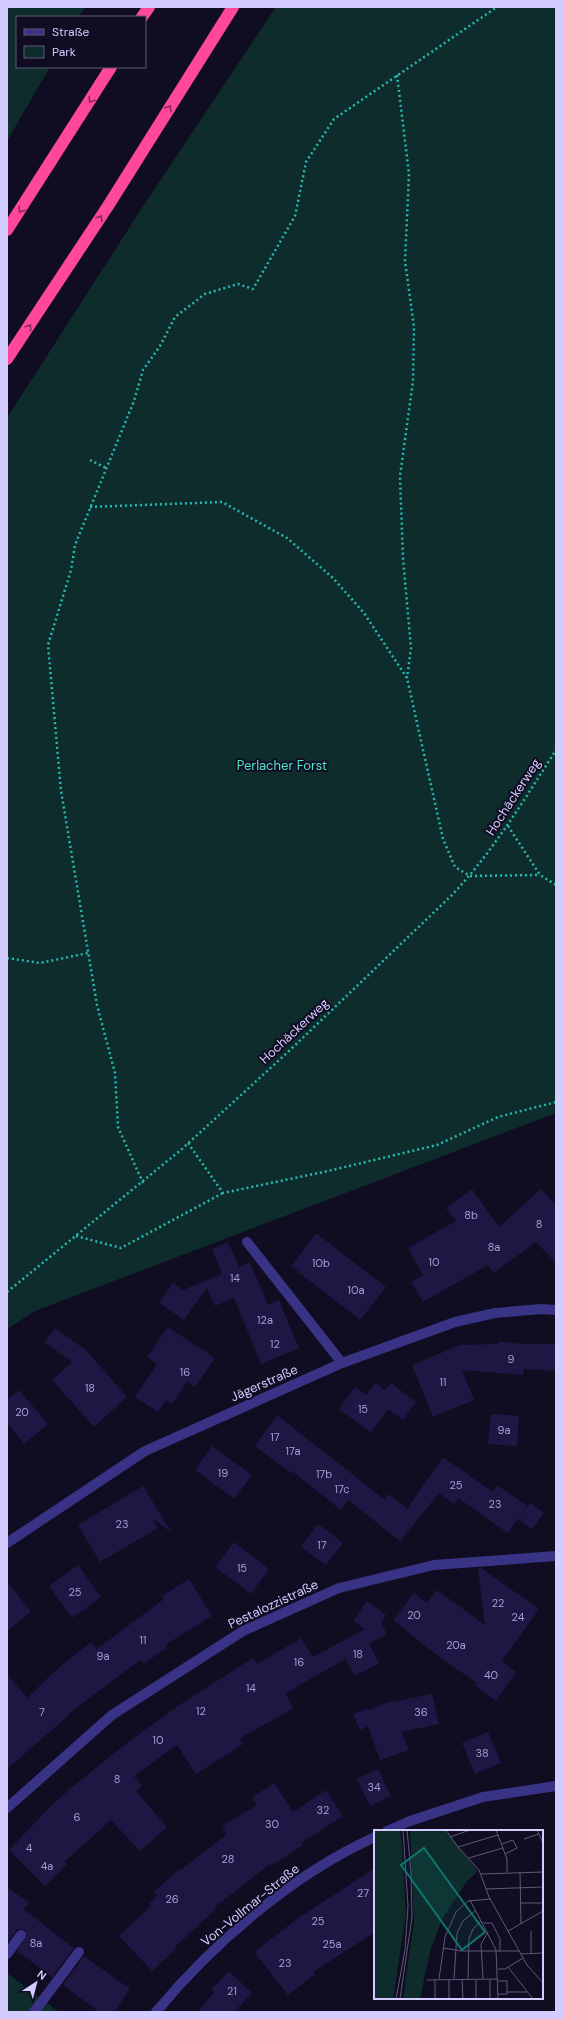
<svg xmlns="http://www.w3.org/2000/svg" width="563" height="2019" font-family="'DM Sans',sans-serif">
<rect width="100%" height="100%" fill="#100c22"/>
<path fill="#0e2c2c" d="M 7,7 L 85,7 L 79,17 L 17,17 L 17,67 L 50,67 L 7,141 Z
M 276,7 L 556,7 L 556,1113 L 35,1311 L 7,1329 L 7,418 L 140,211 Z
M 7,1973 L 59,2012 L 7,2012 Z"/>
<path fill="#201644" d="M 472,1189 L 499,1227 L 541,1189 L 556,1205 L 556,1263 L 536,1242 L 494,1273 L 488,1265 L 423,1302 L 411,1282 L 423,1275 L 408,1248 L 456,1221 L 446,1208 Z
M 316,1233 L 386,1287 L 360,1320 L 291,1266 Z
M 228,1242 L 239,1267 L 250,1262 L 268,1305 L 279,1300 L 299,1348 L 261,1364 L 234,1298 L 215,1306 L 207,1288 L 184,1320 L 159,1303 L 173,1283 L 183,1290 L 222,1274 L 212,1249 Z
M 168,1327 L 215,1358 L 195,1387 L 187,1382 L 172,1404 L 166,1400 L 158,1412 L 135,1397 L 157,1364 L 147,1357 Z
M 55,1328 L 86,1350 L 127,1397 L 94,1427 L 52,1380 L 72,1362 L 45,1342 Z
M 499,1342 L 527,1344 L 556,1344 L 556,1371 L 524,1369 L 523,1375 L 462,1370 L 474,1400 L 433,1417 L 412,1365 L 460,1345 L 498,1344 Z
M 375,1383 L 385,1390 L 391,1383 L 416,1402 L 403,1420 L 388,1409 L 371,1432 L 339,1409 L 355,1387 L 366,1395 Z
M 19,1390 L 48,1424 L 24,1444 L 7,1423 L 7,1400 Z
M 491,1414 L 519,1416 L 517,1446 L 488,1444 Z
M 277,1415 L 385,1500 L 389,1494 L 407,1509 L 443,1457 L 493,1492 L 497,1485 L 527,1506 L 508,1533 L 458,1498 L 454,1504 L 439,1493 L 400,1541 L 348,1500 L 341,1510 L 292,1471 L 291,1473 L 255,1446 Z
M 212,1446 L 252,1475 L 234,1499 L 195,1470 Z
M 143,1486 L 172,1533 L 153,1519 L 158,1528 L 100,1562 L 78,1525 Z
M 530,1503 L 544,1513 L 532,1529 L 518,1519 Z
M 318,1524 L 343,1543 L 326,1565 L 301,1547 Z
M 234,1542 L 269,1569 L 251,1594 L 215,1567 Z
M 78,1565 L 101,1597 L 72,1618 L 49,1586 Z
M 478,1568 L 481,1568 L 539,1609 L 502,1661 L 516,1672 L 496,1701 L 474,1685 L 478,1684 L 430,1650 L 393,1620 L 414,1593 L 427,1603 L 437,1590 L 485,1625 Z
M 189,1579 L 212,1616 L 165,1645 L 167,1647 L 144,1664 L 140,1660 L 68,1714 L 69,1715 L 7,1769 L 7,1674 L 27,1698 L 56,1670 L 91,1642 L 97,1649 L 164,1599 L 162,1596 Z
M 7,1581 L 31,1612 L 7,1631 Z
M 367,1601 L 386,1615 L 381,1623 L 387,1634 L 369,1644 L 379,1663 L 355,1676 L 345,1659 L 286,1693 L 293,1709 L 240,1738 L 243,1744 L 196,1774 L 177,1745 L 134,1776 L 142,1786 L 136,1791 L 167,1827 L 140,1851 L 111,1820 L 64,1862 L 67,1864 L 45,1886 L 9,1850 L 49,1808 L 72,1787 L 128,1742 L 184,1702 L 253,1658 L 257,1664 L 301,1638 L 313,1657 L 365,1629 L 353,1621 Z
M 432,1694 L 439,1724 L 402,1732 L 409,1750 L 380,1760 L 368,1726 L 360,1730 L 353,1714 L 369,1708 L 369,1710 L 386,1703 Z
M 488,1732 L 501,1763 L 475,1774 L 462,1743 Z
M 378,1769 L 391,1796 L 370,1806 L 357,1779 Z
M 274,1783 L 293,1812 L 326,1790 L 343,1816 L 301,1843 L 303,1845 L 271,1866 L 270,1864 L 215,1907 L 216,1909 L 175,1947 L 176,1949 L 152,1971 L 119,1936 L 151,1906 L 149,1904 L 157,1896 L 154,1892 L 179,1869 L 181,1870 L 227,1834 L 222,1826 L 257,1805 L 252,1798 Z
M 375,1868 L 375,1932 L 313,1972 L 315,1974 L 288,1995 L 254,1952 L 297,1919 Z
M 7,1887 L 29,1903 L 23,1909 L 74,1948 L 52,1977 L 17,1951 L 27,1936 L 25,1930 L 18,1929 L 7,1943 Z
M 84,1956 L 130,1989 L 114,2012 L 99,2012 L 63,1985 Z
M 229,1971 L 252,1993 L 234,2012 L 198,2012 L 214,1992 L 211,1990 Z"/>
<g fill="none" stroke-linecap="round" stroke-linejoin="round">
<path stroke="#25bab4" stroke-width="2.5" stroke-dasharray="2 3" stroke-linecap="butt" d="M 397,75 L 409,174 L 405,261 L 414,327 L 413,381 L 400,476 L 403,558 L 411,648 L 407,678
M 90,460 L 106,468
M 90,507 L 222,502 L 287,538 L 333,578 L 364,613 L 407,678 L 443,839 L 455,867 L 470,876 L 540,875
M 508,826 L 540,875 L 556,885
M 7,958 L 40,963 L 88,953
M 188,1143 L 223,1193 L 328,1171 L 437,1145 L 498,1117 L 556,1102
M 143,1183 L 118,1127 L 115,1073 L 97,1005 L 61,791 L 48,645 L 71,570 L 75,545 L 134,401 L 143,370 L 160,346 L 175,317 L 205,294 L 238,284 L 253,289 L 295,216 L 306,162 L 334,119 L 497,7
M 76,1236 L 121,1248 L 223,1193
M 7,1292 L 182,1149 L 288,1052 L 453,894 C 494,850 524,800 556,750"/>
<path stroke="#383384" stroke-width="10" d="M 247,1242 L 342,1363
M 7,1954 L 21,1935
M 34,2012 L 79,1952"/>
<path stroke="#383384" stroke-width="10" d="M 7,1543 L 145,1451 L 342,1363 L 455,1322 L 495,1313 L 541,1309 L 556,1310
M 7,1808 L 112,1715 L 243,1631 L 339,1588 L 434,1565 L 556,1556
M 387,1831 L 410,1821 L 483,1797 L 556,1786
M 156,2012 C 213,1943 293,1874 375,1837"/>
<path stroke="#ff479c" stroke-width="12" d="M 142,17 L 149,7
M 7,230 L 111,67
M 7,359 L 108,206 L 233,7"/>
</g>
<defs><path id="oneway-chevron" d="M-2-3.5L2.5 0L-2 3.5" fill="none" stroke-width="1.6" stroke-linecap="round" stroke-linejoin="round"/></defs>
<g stroke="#882a5f">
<use href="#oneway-chevron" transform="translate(91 100) rotate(122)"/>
<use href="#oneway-chevron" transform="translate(169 108) rotate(-58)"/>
<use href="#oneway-chevron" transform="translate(21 210) rotate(123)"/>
<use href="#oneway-chevron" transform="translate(100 218) rotate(-56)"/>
<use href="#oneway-chevron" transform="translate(29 327) rotate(-56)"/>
</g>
<g text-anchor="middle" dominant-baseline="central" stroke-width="4" stroke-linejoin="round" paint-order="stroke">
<g font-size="11" fill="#a69ed0">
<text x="471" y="1215">8b</text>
<text x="539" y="1224">8</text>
<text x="494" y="1247">8a</text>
<text x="434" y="1262">10</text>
<text x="321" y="1263">10b</text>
<text x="235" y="1278">14</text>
<text x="356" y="1290">10a</text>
<text x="265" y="1320">12a</text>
<text x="275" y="1344">12</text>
<text x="511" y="1359">9</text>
<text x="185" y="1372">16</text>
<text x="443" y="1382">11</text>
<text x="90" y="1388">18</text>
<text x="363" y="1409">15</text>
<text x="22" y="1412">20</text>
<text x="504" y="1430">9a</text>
<text x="275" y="1437">17</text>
<text x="293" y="1451">17a</text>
<text x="223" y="1473">19</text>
<text x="324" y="1474">17b</text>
<text x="456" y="1485">25</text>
<text x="342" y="1489">17c</text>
<text x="495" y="1504">23</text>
<text x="122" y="1524">23</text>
<text x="322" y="1545">17</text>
<text x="242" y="1568">15</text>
<text x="75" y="1592">25</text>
<text x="498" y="1603">22</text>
<text x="414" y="1615">20</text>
<text x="518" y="1617">24</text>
<text x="143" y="1640">11</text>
<text x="456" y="1645">20a</text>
<text x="358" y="1654">18</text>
<text x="103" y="1656">9a</text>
<text x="299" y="1662">16</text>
<text x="491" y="1675">40</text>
<text x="251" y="1688">14</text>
<text x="201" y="1711">12</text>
<text x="42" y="1712">7</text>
<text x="421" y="1712">36</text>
<text x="158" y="1740">10</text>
<text x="482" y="1753">38</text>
<text x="117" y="1779">8</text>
<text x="374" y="1787">34</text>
<text x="323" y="1810">32</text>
<text x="77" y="1817">6</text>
<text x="272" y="1824">30</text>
<text x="29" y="1848">4</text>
<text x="228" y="1859">28</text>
<text x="47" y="1866">4a</text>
<text x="363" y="1893">27</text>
<text x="172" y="1899">26</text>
<text x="318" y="1921">25</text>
<text x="36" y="1943">8a</text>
<text x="332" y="1944">25a</text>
<text x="285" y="1963">23</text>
<text x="232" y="1991">21</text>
</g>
<g font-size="13" fill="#50e7c4" stroke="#100c22">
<text x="282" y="765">Perlacher Forst</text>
</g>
<g font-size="13" fill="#d3ccff" stroke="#100c22">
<text transform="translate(513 797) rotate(-57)">Hochäckerweg</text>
<text transform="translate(294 1031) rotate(-43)">Hochäckerweg</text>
<text transform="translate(264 1383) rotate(-24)">Jägerstraße</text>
<text transform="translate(273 1604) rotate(-25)">Pestalozzistraße</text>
<text transform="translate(250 1905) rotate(-39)">Von-Vollmar-Straße</text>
</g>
</g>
<g transform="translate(374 1830)">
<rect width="169" height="169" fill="#100c22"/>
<path d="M 0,0 L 26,0 L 28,15 L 32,85 L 19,169 L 0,169 ZM 36,0 L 71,0 L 104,41 L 93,51 L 68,89 L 56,121 L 46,169 L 29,169 L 40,91 Z" fill="#0e2c2c"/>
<path fill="none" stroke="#5e597a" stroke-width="1" d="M 72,0 L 84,17 L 105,40 L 115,67 L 153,135 L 169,153M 122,0 L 133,29 L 133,42M 163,0 L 169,13M 76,7 L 96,0M 150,9 L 165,4M 128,14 L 139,10 L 143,18 L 131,24M 84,17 L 124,5M 95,28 L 129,18M 146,42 L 147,94M 107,44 L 169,42M 112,59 L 169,57M 96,70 L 122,120 L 124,169M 146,73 L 169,73M 108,93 L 118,93 L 126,109 L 126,121M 134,101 L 169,81M 69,118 L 88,121 L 145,121M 157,123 L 157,101M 147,124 L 169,123M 134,137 L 159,169M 124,139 L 131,139 L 149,128M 61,149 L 61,169M 65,149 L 71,107 L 82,82 L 94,71 L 117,69M 75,149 L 75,169M 80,149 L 83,103 L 89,91 L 101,81M 88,149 L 89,169M 94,149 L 95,109 L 99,99 L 107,91M 102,149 L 102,169M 109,149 L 107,114 L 114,102M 53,150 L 124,149M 133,162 L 153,162M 124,164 L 133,164 L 133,151 L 124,151M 22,169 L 31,120 L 34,76 L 29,0M 26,169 L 38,87 L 37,41 L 33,0M 116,169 L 116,149"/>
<path fill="#0f766e" fill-opacity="0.15" stroke="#0f766e" stroke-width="2" d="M 50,18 L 111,102 L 88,120 L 27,35 Z"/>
<rect width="169" height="169" fill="none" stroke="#d3ccff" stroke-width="2"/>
</g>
<rect width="563" height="2019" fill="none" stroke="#d3ccff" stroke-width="16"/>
<rect x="16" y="16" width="130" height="52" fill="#100c22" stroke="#5e597a"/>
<rect x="24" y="29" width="20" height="6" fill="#383384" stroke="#5e597a"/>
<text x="52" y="36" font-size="12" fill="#d3ccff">Straße</text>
<rect x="24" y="46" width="20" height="12" fill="#0e2c2c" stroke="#5e597a"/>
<text x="52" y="56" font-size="12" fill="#d3ccff">Park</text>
<g transform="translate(36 1983) rotate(36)" stroke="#100c22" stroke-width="3" paint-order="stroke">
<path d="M0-3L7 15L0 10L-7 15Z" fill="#d3ccff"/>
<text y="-6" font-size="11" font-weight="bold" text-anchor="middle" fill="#d3ccff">N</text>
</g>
</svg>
